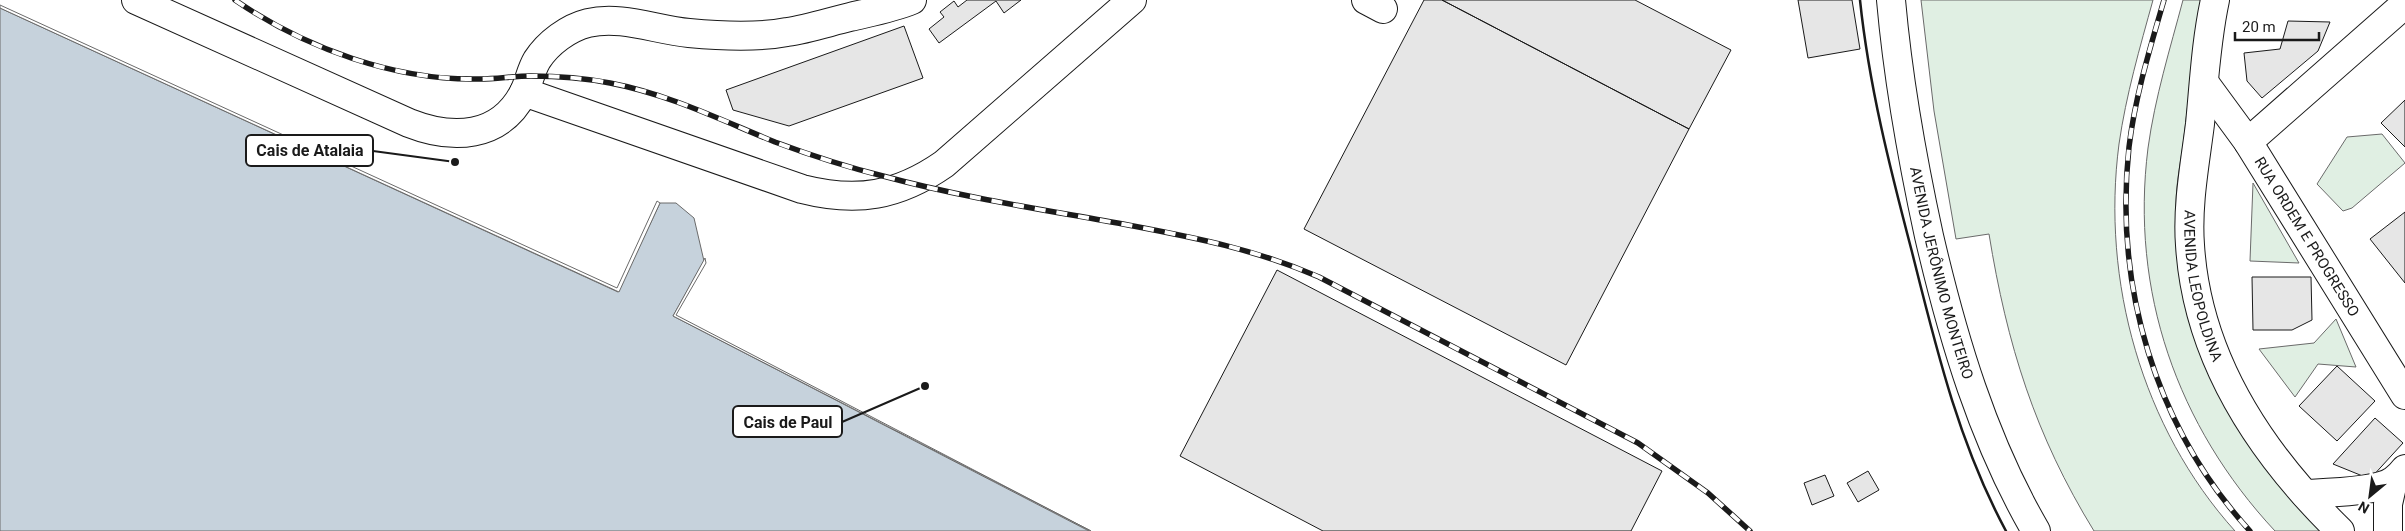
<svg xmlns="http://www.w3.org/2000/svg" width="2405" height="531" font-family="Roboto,sans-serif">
<rect width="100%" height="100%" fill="#fff"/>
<path fill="#e0efe3" stroke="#6a6a6a" d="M 1921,0 L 2153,0 C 2140,47 2126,95 2119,144 C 2101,281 2142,428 2235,531 L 2094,531 C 2035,435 2007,345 1989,234 L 1956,239 L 1934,111 Z
M 2183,0 L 2203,0 L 2199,17 C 2193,60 2188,103 2183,145 C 2180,165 2176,185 2176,205 C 2170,332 2235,443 2321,531 L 2275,531 C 2177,426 2130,291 2148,148 C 2155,97 2170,49 2183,0 Z
M 2382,134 L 2405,163 L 2352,208 L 2343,211 L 2317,184 L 2347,137 Z
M 2253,183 L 2299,263 L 2250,261 Z
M 2336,319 L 2356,367 L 2318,364 L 2295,397 L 2259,349 L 2314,343 Z"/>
<path fill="#c6d2dc" stroke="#6a6a6a" d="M 0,8 L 618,292 L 660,203 L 676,203 L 694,218 L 704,261 L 673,316 L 1089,531 L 0,531 Z"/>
<path fill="#fff" stroke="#6a6a6a" d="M 0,5 L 617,288 L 657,201 L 660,203 L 619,292 L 0,8 Z
M 705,258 L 706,263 L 676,315 L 1091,531 L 673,316 Z"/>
<path fill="#e6e6e6" stroke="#1a1a1a" d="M 967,0 L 1021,0 L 1004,13 L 996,1 L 939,43 L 929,29 L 944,17 L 940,12 L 954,1 L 958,7 Z
M 1424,0 L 1442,0 L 1689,129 L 1566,365 L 1304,229 Z
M 1442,0 L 1635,0 L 1731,50 L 1689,129 Z
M 1798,0 L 1852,0 L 1860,49 L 1808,58 Z
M 2288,21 L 2330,22 L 2318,51 L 2262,98 L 2247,81 L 2244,53 L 2280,49 Z
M 904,26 L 923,78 L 789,126 L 733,110 L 726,90 Z
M 2405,100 L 2405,147 L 2381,123 Z
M 2405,212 L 2405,283 L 2370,239 Z
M 1277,270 L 1662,471 L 1631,531 L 1323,531 L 1180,456 Z
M 2252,277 L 2311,277 L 2312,320 L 2292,330 L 2253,330 Z
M 2337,366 L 2375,401 L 2337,441 L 2299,406 Z
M 2375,418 L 2403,443 L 2370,479 L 2333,464 Z
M 1868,471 L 1879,490 L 1858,502 L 1847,483 Z
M 1825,475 L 1834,496 L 1812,505 L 1804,483 Z"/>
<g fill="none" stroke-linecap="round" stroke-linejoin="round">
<g stroke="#1a1a1a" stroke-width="30">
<g id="minor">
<path d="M 136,0 L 409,123 C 452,140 500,139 524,92 C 529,82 531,70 537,60 C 548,43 568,28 588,23 C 621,15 656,30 689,33 C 721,36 756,38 787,32 C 808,29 829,22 850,17 C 871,12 893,8 912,0"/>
<path d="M 1366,0 L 1383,9"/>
<path id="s1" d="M 1891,0 C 1898,79 1912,158 1929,236 C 1953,339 1983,440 2036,531"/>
<path id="s2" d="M 2215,0 C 2206,41 2204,83 2200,124 C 2195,164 2187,205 2190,245 C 2197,358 2261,454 2340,531"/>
<path id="s3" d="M 2204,82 L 2248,142 L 2405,395"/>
<path d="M 524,92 L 802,189 C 857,203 898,196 944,164 L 1132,0"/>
<path d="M 2248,142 L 2405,4"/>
<path d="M 2305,494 C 2324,493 2379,492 2394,480 C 2398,477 2402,473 2405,469"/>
<path d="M 2388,531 L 2388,504 L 2393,482"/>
</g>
</g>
<use href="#minor" stroke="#fff" stroke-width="28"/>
<g stroke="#1a1a1a" stroke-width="5.5">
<path id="rail" d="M 235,0 C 305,48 395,81 480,79 C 497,79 514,76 531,76 C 557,76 584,78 610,83 C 668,94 721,120 775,142 C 810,155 847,167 883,176 C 964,198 1046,210 1128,225 C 1197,238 1254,249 1319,277 L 1638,443 L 1708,493 L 1750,531
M 2164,0 C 2150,48 2135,97 2129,147 C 2114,286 2155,427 2250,531"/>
</g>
<use href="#rail" stroke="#fff" stroke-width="4" stroke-dasharray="11" stroke-linecap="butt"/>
<path stroke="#1a1a1a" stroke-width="2.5" d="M 1860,0 C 1869,86 1890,168 1912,252 C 1936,348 1959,444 2006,531"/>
</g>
<g text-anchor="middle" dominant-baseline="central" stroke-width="4" stroke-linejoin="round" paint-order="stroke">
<g font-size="15" fill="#1a1a1a" stroke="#fff">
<text stroke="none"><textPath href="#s3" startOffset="186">RUA ORDEM E PROGRESSO</textPath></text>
<text stroke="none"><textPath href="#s1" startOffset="278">AVENIDA JERÔNIMO MONTEIRO</textPath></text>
<text stroke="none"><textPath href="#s2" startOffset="289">AVENIDA LEOPOLDINA</textPath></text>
</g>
</g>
<path fill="none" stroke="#1a1a1a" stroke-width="2" d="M455 162L373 151M925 386L842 422"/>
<g fill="#1a1a1a" stroke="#fff" stroke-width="2">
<circle cx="455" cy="162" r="5"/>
<circle cx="925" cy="386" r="5"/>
</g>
<g fill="#fff" stroke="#1a1a1a" stroke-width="2">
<rect x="246" y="135" width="127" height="31" rx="5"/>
<rect x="733" y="406" width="109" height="31" rx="5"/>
</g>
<g font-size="16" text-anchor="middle" font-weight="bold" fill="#1a1a1a">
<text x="310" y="156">Cais de Atalaia</text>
<text x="788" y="428">Cais de Paul</text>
</g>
<g transform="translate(2370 496) rotate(209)" stroke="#ffffff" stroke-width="4" paint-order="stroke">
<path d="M0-4L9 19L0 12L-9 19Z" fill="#1a1a1a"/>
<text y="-8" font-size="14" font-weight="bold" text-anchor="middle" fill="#1a1a1a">N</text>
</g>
<path d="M2235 32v8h84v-8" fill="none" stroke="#1a1a1a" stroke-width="2.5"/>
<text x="2242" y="32" font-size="15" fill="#1a1a1a" stroke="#ffffff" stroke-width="4" paint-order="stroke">20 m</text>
</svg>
